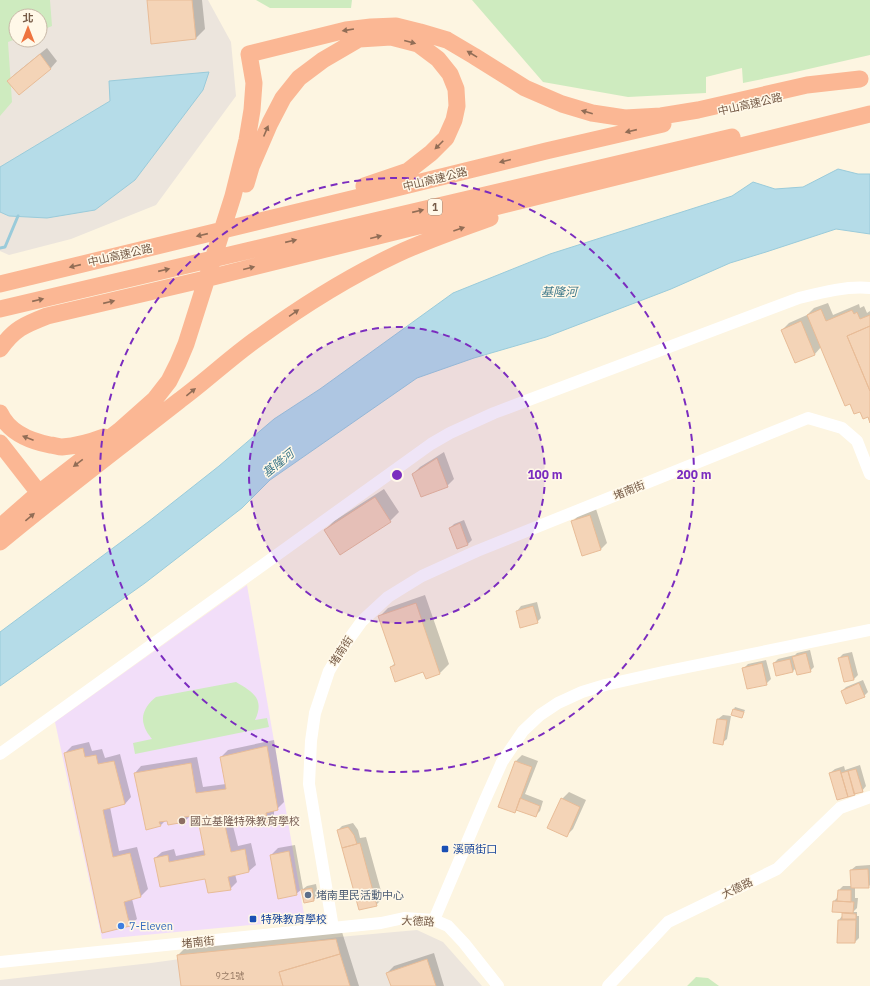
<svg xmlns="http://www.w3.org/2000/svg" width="870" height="986" font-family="'IBM Plex Sans','Noto Sans TC',sans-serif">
<rect width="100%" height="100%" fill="#fdf5e1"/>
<path fill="#ece5dd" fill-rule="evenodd" d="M 0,0 L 208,0 L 231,42 L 236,96 L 156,205 L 71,239 L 9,255 L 0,251 ZM 16,16 L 40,16 L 40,40 L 16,40 Z
M 417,930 L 443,942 L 482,986 L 0,986 L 0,980 L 151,963 L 339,937 Z"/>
<path fill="#f2def9" d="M 247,585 L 305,920 L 102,939 L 55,722 Z"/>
<path fill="#ceebbf" d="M 0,0 L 50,0 L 52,26 L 40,31 L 40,16 L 16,16 L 16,39 L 8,42 L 12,102 L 0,116 Z
M 256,0 L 352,0 L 351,8 L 270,8 Z
M 472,0 L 870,0 L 870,55 L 791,73 L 743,83 L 742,68 L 706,77 L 706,93 L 628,97 L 543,82 Z
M 236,682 C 253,692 265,699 255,720 L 267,718 L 269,727 L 135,754 L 133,743 L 152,739 C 149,735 145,730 144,725 C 140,714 148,703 156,697 Z
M 696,977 L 708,978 L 719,986 L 687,986 Z"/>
<path fill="#b5dce8" stroke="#9acbda" d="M 209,72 L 203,90 L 135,180 L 95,210 L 47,218 L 9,216 L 0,212 L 0,167 L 110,101 L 109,81 Z
M 838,169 L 858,174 L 870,174 L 870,234 L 836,229 L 766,252 L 730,263 L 671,289 L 546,337 L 474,358 L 417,378 L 270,480 L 242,508 L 145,583 L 0,686 L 0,632 L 148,522 L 219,466 L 274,419 L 320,389 L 453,293 L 550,254 L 732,196 L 753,182 L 775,189 L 803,187 Z"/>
<path fill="#0003" d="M 148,0 L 202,0 L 205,29 L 196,38 L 152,43 Z
M 47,48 L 57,61 L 51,68 L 19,94 L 8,81 L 15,74 Z
M 828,303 L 833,315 L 859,304 L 860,308 L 864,306 L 867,313 L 870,311 L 870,420 L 868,416 L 860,410 L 821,347 L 815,354 L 796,362 L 782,330 L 789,323 L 807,315 L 814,308 Z
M 444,452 L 454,479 L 447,486 L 413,474 L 420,467 Z
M 384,489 L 399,512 L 390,521 L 340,553 L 325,530 L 334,521 Z
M 596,509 L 607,543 L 601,549 L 572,522 L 579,515 Z
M 464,520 L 472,540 L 468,544 L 450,528 L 454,524 Z
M 425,595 L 449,664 L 440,673 L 426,678 L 424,671 L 391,667 L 395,663 L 379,617 L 388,608 Z
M 537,602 L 541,618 L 537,622 L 517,611 L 521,606 Z
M 810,650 L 814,667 L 810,671 L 796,668 L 793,671 L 774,663 L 778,659 L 795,655 L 797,653 Z
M 852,652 L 858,675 L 854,679 L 839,658 L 843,654 Z
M 766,660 L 771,679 L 766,684 L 743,669 L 748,664 Z
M 863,680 L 868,692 L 864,696 L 842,691 L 846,687 Z
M 735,707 L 745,710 L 743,715 L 741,717 L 732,714 L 734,709 Z
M 723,715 L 731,716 L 727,739 L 722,743 L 718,719 Z
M 274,740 L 284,802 L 277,809 L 274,810 L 274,815 L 267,821 L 249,815 L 231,818 L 238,846 L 251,843 L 256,865 L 249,871 L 235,874 L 237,882 L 230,889 L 206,878 L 155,858 L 162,852 L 174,849 L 176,856 L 205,850 L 198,814 L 191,815 L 185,821 L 166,820 L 160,826 L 135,773 L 141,766 L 197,757 L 203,787 L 226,784 L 221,757 L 228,750 Z
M 89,742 L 92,751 L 102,749 L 105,758 L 120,754 L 131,797 L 125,804 L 110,807 L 119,851 L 137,847 L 148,889 L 141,896 L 132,899 L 137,919 L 130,925 L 65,753 L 72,746 Z
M 522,755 L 538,761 L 525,794 L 543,801 L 540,811 L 535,816 L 517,809 L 515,812 L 515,762 Z
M 860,765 L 866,786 L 862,791 L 838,798 L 830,773 L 835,769 L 844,766 L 845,770 Z
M 569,792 L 586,800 L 573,829 L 566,836 L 562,799 Z
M 353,823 L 358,830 L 360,838 L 366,837 L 383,898 L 376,905 L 338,830 L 342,826 Z
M 295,845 L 303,889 L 307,886 L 316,884 L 318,895 L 314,900 L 304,902 L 302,889 L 296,894 L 271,855 L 278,848 Z
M 870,865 L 870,885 L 868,887 L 855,887 L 855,898 L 858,898 L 857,908 L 853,912 L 857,912 L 857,916 L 859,916 L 859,938 L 855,942 L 838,942 L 839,920 L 845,912 L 834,901 L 838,897 L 839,890 L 843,886 L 852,886 L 851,870 L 856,866 Z
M 342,932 L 359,986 L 182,986 L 178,955 L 185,948 Z
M 434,953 L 444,986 L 392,986 L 387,973 L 394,966 Z"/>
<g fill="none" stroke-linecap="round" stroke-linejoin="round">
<path stroke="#9acbda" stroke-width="3" d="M 0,248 L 5,247 L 18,216"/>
</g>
<path fill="#f4d4b7" stroke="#e8bc97" d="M 147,0 L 192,0 L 196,39 L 151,44 Z
M 40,54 L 51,69 L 19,95 L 7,81 Z
M 821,309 L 826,321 L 852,310 L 854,314 L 857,312 L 860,319 L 870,315 L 870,326 L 847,336 L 870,391 L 870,423 L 868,417 L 863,419 L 860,412 L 854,414 L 850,404 L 845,406 L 807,315 Z
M 801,321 L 815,355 L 795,363 L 781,330 Z
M 870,326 L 870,391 L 847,336 Z
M 437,458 L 448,487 L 421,497 L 412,474 Z
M 375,497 L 391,522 L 340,555 L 324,530 Z
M 590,515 L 601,550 L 582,556 L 571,521 Z
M 460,523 L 468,545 L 457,549 L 449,528 Z
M 416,603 L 440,674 L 426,679 L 423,672 L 395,682 L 390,667 L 395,665 L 378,616 Z
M 533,606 L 538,623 L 520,628 L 516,611 Z
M 806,653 L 811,672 L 797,675 L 792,657 Z
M 848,656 L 854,680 L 844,682 L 838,658 Z
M 790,659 L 793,672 L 776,676 L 773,663 Z
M 762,663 L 767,685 L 747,689 L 742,668 Z
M 859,683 L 865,697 L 846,704 L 841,691 Z
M 733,709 L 744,712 L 742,718 L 731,715 Z
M 717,719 L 727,720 L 723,745 L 713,743 Z
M 267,746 L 278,810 L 266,813 L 268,822 L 250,825 L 248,816 L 224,821 L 231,852 L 245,849 L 249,872 L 228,877 L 231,890 L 208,893 L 205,879 L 160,887 L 154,858 L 168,855 L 169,862 L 205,855 L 197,815 L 184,817 L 185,822 L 168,825 L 167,821 L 159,822 L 161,826 L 146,830 L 134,773 L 191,763 L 196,793 L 226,789 L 220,757 Z
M 83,748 L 85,757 L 96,755 L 98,764 L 114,761 L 125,804 L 103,810 L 113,857 L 130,853 L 141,897 L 124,902 L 130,926 L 102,933 L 64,753 Z
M 515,761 L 532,767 L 515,813 L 498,807 Z
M 856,769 L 863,792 L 854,794 L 848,771 Z
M 840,770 L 848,797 L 837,800 L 829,773 Z
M 848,771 L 855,795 L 848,797 L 841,773 Z
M 520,798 L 540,806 L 536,817 L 516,810 Z
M 561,798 L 580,807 L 567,837 L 547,828 Z
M 348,827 L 354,835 L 357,844 L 342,848 L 337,830 Z
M 360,843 L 377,906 L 359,910 L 342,848 Z
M 289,851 L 297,895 L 278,899 L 270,855 Z
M 868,869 L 869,888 L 851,888 L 850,870 Z
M 312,888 L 314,901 L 304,903 L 301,890 Z
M 838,890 L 851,890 L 851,902 L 837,901 Z
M 833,901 L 854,902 L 853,913 L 832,912 Z
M 842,913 L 856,914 L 856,919 L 842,919 Z
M 838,920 L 856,920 L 855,943 L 837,943 Z
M 336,939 L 340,954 L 279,972 L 283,986 L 181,986 L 177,955 Z
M 340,954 L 350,986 L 283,986 L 279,972 Z
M 427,959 L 436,986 L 391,986 L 386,973 Z"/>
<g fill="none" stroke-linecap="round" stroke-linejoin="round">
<path stroke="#fff" stroke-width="12" d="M 0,754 L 431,444 L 450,433 L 494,413 L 799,298 C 823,292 846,286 870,288
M 434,920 L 485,800 L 502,762 L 523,731 L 540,715 L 558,703 L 582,692 L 605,685 L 663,672 L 870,630
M 333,928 L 309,784 L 311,741 L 315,713 L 329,671 L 344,646 L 362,621 L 388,597 L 422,576 L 477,551 L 808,418 L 842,428 L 857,441 L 870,474
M 0,962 L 381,923 L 404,918 L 434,920 L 448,926 L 464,943 L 498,986
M 608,986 L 668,922 L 777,869 L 840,808 L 870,797"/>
<path stroke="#fbb794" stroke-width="17" d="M 246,184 L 251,167 L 270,123 L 283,98 L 299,78 L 323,60 L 359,39 L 391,37 L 418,44 L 438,59 L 450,74 L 456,89 L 457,106 L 454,120 L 446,138 L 431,153 L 408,171 L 364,186
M 0,284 L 372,194 L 546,151 L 663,124
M 0,309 L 732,137
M 0,349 C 14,329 24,325 47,316 L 201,280 L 870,114
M 0,413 C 9,433 30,441 50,445 C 54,445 58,447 62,447 C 77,446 91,442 104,437
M 126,441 L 147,421
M 0,443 L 46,502
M 0,527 L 39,493 L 119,431 L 155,399 L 169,381 L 178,363 L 186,344 L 233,196 L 247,140 L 252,110 L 254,83 L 249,54 L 346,30 L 371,27 L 396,26 L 420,32 L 447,40 L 474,56 L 525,88 L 562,104 L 592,113 L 625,118 L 661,116 L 698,110 L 807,85 L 860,79
M 0,542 C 59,493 120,447 180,400 C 207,380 231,357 258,338 C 302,306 348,277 397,254 C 427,240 459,229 490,218"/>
</g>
<defs><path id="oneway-solid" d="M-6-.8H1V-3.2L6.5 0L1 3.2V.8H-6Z"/></defs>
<g fill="#916d56">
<use href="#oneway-solid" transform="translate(348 30) rotate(171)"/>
<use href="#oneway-solid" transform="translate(410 42) rotate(15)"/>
<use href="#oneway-solid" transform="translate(472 54) rotate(-149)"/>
<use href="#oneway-solid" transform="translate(587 112) rotate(-164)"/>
<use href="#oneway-solid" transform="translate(266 131) rotate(-67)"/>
<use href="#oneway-solid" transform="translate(631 131) rotate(167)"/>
<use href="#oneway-solid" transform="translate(439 145) rotate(135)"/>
<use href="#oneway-solid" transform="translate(505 161) rotate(166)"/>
<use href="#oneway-solid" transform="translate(418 211) rotate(-13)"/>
<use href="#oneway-solid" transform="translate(459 229) rotate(-19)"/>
<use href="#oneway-solid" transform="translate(202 235) rotate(167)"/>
<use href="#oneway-solid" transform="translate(376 237) rotate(-14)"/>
<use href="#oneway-solid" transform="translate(291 241) rotate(-13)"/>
<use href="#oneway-solid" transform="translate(75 266) rotate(167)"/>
<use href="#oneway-solid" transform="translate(249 268) rotate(-14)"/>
<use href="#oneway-solid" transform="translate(164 270) rotate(-13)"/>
<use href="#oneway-solid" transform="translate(38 300) rotate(-13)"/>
<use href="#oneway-solid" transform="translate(109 302) rotate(-13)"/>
<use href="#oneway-solid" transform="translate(294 313) rotate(-35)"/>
<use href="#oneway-solid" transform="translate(191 392) rotate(-39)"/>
<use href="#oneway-solid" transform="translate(28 438) rotate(-159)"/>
<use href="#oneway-solid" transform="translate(78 463) rotate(143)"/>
<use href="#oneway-solid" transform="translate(30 517) rotate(-40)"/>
</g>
<circle cx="397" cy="475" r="148" fill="#7b2cbf" fill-opacity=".12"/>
<g fill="none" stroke="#7b2cbf" stroke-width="2" stroke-dasharray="7 5">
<circle cx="397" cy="475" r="148"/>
<circle cx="397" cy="475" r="297"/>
</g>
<circle fill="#8d6e63" stroke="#fff8e8" stroke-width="1.5" cx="182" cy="821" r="4"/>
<g fill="#1a4fb4" stroke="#fff8e8" stroke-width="1.5">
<rect x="441" y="845" width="8" height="8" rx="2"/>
<rect x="249" y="915" width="8" height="8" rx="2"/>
</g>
<circle fill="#5c6f8a" stroke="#fff8e8" stroke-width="1.5" cx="308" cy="895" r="4"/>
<circle fill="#3f7fe0" stroke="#fff8e8" stroke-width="1.5" cx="121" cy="926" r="4"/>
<g text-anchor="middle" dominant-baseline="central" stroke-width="3" stroke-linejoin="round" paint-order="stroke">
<g font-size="9" fill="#967963">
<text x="230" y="975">9之1號</text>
</g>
<rect fill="#fff8e8" stroke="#9f8a77" stroke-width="1" x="428" y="199" width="14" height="16" rx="3"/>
<g font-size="10" font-weight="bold" fill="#765b47">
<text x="435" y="207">1</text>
</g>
<g font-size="11" fill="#765b47" stroke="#fff8e8">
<text transform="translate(750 104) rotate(-13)">中山高速公路</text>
<text transform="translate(435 179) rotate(-14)">中山高速公路</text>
<text transform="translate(120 255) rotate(-13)">中山高速公路</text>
<text transform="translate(629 490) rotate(-22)">堵南街</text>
<text transform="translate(341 651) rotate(-57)">堵南街</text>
<text transform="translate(737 888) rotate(-26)">大德路</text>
<text transform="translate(418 921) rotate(3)">大德路</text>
<text transform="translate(198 942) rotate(-6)">堵南街</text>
</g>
<g font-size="11" fill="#785e54" stroke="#fff8e8" text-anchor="start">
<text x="190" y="821">國立基隆特殊教育學校</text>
</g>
<g font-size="11" fill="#164399" stroke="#fff8e8" text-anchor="start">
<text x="453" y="849">溪頭街口</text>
<text x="261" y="919">特殊教育學校</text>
</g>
<g font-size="11" fill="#4e5e75" stroke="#fff8e8" text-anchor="start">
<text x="316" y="895">堵南里民活動中心</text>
</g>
<g font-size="11" fill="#366cbe" stroke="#fff8e8" text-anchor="start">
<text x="129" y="926">7-Eleven</text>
</g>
<g font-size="12" font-style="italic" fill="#3f798b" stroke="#fff8e8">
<text x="559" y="291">基隆河</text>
<text transform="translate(278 463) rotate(-39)">基隆河</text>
</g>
</g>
<circle cx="397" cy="475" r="6" fill="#7b2cbf" stroke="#fff8e8" stroke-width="2"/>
<g font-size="12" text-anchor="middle" font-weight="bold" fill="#7b2cbf" stroke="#fff8e8" stroke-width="3" stroke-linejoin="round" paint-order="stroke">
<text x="545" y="479">100 m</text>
<text x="694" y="479">200 m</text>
</g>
<g transform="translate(28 28)"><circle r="19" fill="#fff8e8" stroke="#c8b9a8"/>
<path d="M0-3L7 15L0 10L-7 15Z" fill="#ee743f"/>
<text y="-6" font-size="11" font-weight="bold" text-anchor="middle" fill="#765b47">北</text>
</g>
</svg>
